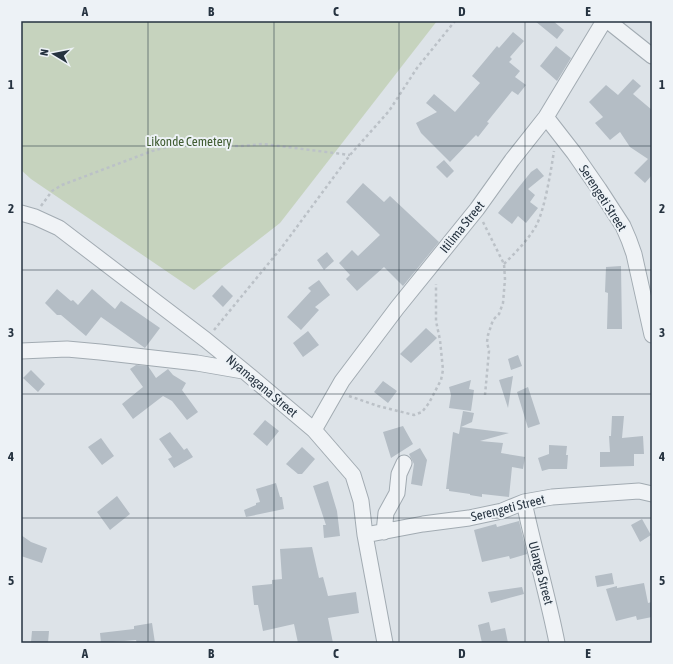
<svg xmlns="http://www.w3.org/2000/svg" width="673" height="664" font-family="'Asap Condensed',sans-serif">
<rect width="100%" height="100%" fill="#dde3e8"/>
<path fill="#c6d3be" d="M 21,21 L 437,21 L 280,223 L 194,290 L 31,179 L 21,170 Z"/>
<path fill="#b4bdc5" d="M 535,21 L 553,21 L 564,30 L 557,39 Z
M 513,32 L 524,41 L 510,57 L 512,59 L 509,62 L 520,71 L 515,77 L 526,85 L 518,95 L 512,91 L 487,122 L 489,123 L 478,137 L 476,135 L 450,162 L 421,133 L 416,123 L 437,112 L 426,103 L 434,94 L 455,112 L 480,83 L 472,76 L 497,46 L 499,48 Z
M 556,46 L 571,58 L 557,81 L 540,66 Z
M 633,79 L 641,86 L 633,94 L 652,110 L 652,175 L 645,183 L 634,173 L 648,159 L 630,147 L 620,132 L 610,140 L 595,123 L 603,117 L 589,102 L 606,85 L 618,95 Z
M 444,160 L 454,171 L 447,178 L 436,167 Z
M 537,168 L 544,176 L 528,189 L 535,195 L 530,202 L 538,208 L 526,223 L 518,216 L 512,224 L 498,213 L 531,172 Z
M 363,183 L 384,202 L 390,196 L 439,242 L 403,286 L 384,267 L 357,291 L 346,279 L 350,275 L 339,263 L 352,250 L 358,256 L 380,235 L 346,202 Z
M 327,252 L 334,261 L 324,270 L 317,260 Z
M 621,266 L 622,329 L 607,329 L 608,293 L 605,292 L 606,267 Z
M 319,280 L 330,295 L 315,307 L 319,310 L 301,330 L 287,317 L 311,291 L 308,288 Z
M 222,285 L 233,296 L 223,307 L 212,296 Z
M 57,289 L 71,301 L 73,300 L 78,305 L 92,289 L 115,309 L 121,301 L 160,328 L 145,348 L 101,317 L 86,336 L 61,315 L 57,315 L 45,303 Z
M 426,328 L 437,338 L 411,363 L 400,354 Z
M 308,331 L 319,345 L 303,357 L 293,343 Z
M 518,355 L 522,366 L 511,370 L 508,359 Z
M 136,365 L 148,366 L 156,378 L 168,369 L 173,375 L 186,383 L 182,390 L 198,412 L 187,420 L 172,401 L 163,396 L 133,419 L 122,404 L 143,387 L 130,369 Z
M 31,370 L 45,384 L 38,392 L 23,378 Z
M 513,376 L 508,408 L 499,380 Z
M 471,380 L 469,389 L 474,390 L 471,411 L 449,408 L 451,395 L 449,387 Z
M 383,381 L 397,391 L 388,403 L 374,392 Z
M 528,387 L 540,424 L 528,428 L 517,392 Z
M 463,411 L 474,413 L 472,422 L 461,427 L 509,433 L 480,441 L 503,443 L 501,453 L 525,457 L 523,469 L 512,467 L 509,497 L 482,494 L 482,497 L 470,495 L 470,494 L 449,491 L 449,489 L 446,489 L 453,432 L 459,434 Z
M 612,416 L 624,416 L 622,438 L 643,436 L 644,454 L 634,454 L 634,466 L 600,467 L 600,452 L 610,452 L 609,436 L 611,436 Z
M 265,420 L 279,431 L 267,446 L 253,434 Z
M 403,426 L 413,444 L 391,458 L 383,432 Z
M 170,432 L 184,450 L 187,448 L 193,457 L 174,468 L 168,459 L 172,457 L 159,439 Z
M 101,438 L 114,456 L 102,465 L 88,447 Z
M 549,445 L 567,446 L 566,455 L 568,455 L 567,469 L 549,469 L 542,471 L 538,458 L 549,454 Z
M 302,447 L 315,459 L 302,474 L 298,474 L 286,464 Z
M 420,448 L 427,460 L 422,486 L 411,484 L 414,464 L 409,454 Z
M 328,481 L 337,511 L 340,536 L 324,538 L 323,525 L 326,525 L 313,486 Z
M 276,483 L 280,497 L 282,497 L 284,509 L 246,517 L 244,510 L 256,505 L 256,503 L 260,502 L 256,489 Z
M 117,496 L 130,514 L 110,530 L 97,512 Z
M 642,519 L 651,535 L 640,542 L 631,525 Z
M 519,521 L 527,554 L 510,559 L 509,556 L 482,562 L 474,530 L 496,524 L 497,527 Z
M 21,535 L 31,542 L 47,548 L 42,563 L 21,556 Z
M 312,547 L 319,578 L 323,577 L 328,596 L 356,592 L 359,613 L 328,618 L 333,643 L 298,643 L 294,624 L 263,631 L 258,605 L 254,605 L 252,586 L 272,584 L 272,580 L 282,579 L 280,549 Z
M 612,573 L 614,584 L 597,587 L 595,576 Z
M 644,583 L 648,603 L 652,602 L 652,617 L 637,620 L 636,616 L 616,621 L 606,589 L 617,586 L 617,588 Z
M 522,587 L 524,594 L 491,603 L 488,592 Z
M 489,622 L 491,631 L 505,628 L 508,643 L 482,643 L 478,625 Z
M 152,623 L 155,643 L 137,643 L 136,640 L 101,643 L 100,633 L 134,629 L 134,626 Z
M 32,631 L 49,631 L 48,643 L 31,642 Z"/>
<g fill="none" stroke-linecap="round" stroke-linejoin="round">
<g stroke="#a2abb2" stroke-width="17">
<path id="minor" d="M 608,21 L 652,56
M 546,117 L 574,153 L 599,189 L 623,226 L 629,240 L 634,254 L 652,335
M 21,213 L 35,217 L 59,228 L 206,340 L 244,371 L 314,430 L 353,475 L 361,501 L 365,535 L 385,643
M 21,351 L 67,349 L 100,352 L 197,363 L 243,371
M 314,430 L 342,381 L 397,308 L 477,209 L 512,160 L 546,117 L 604,21
M 524,502 C 534,550 548,596 557,643
M 384,532 L 386,513 L 397,493 L 399,474 L 404,463
M 365,535 L 423,524 L 469,518 L 502,511 L 524,502 L 552,497 L 639,491 L 652,494"/>
</g>
<path stroke="#bbc1c7" stroke-width="2.5" stroke-dasharray="3 3" stroke-linecap="butt" d="M 41,206 L 52,191 L 62,185 L 152,151 L 171,146 L 240,146 L 263,144 L 350,155
M 483,222 L 504,264 L 505,279 L 503,303 L 499,314 L 493,320 L 488,335 L 487,342 L 489,351 L 485,395
M 504,264 C 516,252 528,240 536,226 C 545,209 551,170 554,151
M 214,330 L 282,247 L 350,155 L 389,111 L 417,68 L 455,21
M 349,396 L 378,406 L 414,415 L 422,412 L 429,403 L 441,380 L 443,370 L 440,340 L 436,321 L 436,284"/>
<use href="#minor" stroke="#f0f3f6" stroke-width="15"/>
</g>
<path fill="none" stroke="#263340" stroke-width="1" stroke-opacity="0.55" d="M 148,21 L 148,643M 274,21 L 274,643M 399,21 L 399,643M 525,21 L 525,643M 21,146 L 652,146M 21,270 L 652,270M 21,394 L 652,394M 21,518 L 652,518"/>
<g text-anchor="middle" dominant-baseline="central" stroke-width="4" stroke-linejoin="round" paint-order="stroke">
<g font-size="13" fill="#405c32" stroke="#edf2f6">
<text x="189" y="141">Likonde Cemetery</text>
</g>
<g font-size="13" fill="#263340" stroke="#edf2f6">
<text transform="translate(603 198) rotate(57)">Serengeti Street</text>
<text transform="translate(462 227) rotate(-51)">Itilima Street</text>
<text transform="translate(262 386) rotate(40)">Nyamagana Street</text>
<text transform="translate(508 508) rotate(-14)">Serengeti Street</text>
<text transform="translate(541 573) rotate(75)">Ulanga Street</text>
</g>
</g>
<rect width="673" height="664" fill="none" stroke="#edf2f6" stroke-width="44"/>
<g transform="translate(54 54) rotate(280)" stroke="#edf2f6" stroke-width="3" paint-order="stroke">
<path d="M0-3L7 15L0 10L-7 15Z" fill="#263340"/>
<text y="-6" font-size="11" font-weight="bold" text-anchor="middle" fill="#263340">N</text>
</g>
<rect x="22" y="22" width="629" height="620" fill="none" stroke="#263340" stroke-width="1.5"/>
<g font-size="13" text-anchor="middle" font-weight="bold" fill="#263340">
<text x="85" y="16">A</text>
<text x="211" y="16">B</text>
<text x="336" y="16">C</text>
<text x="462" y="16">D</text>
<text x="588" y="16">E</text>
<text x="11" y="89">1</text>
<text x="662" y="89">1</text>
<text x="11" y="213">2</text>
<text x="662" y="213">2</text>
<text x="11" y="337">3</text>
<text x="662" y="337">3</text>
<text x="11" y="461">4</text>
<text x="662" y="461">4</text>
<text x="11" y="585">5</text>
<text x="662" y="585">5</text>
<text x="85" y="658">A</text>
<text x="211" y="658">B</text>
<text x="336" y="658">C</text>
<text x="462" y="658">D</text>
<text x="588" y="658">E</text>
</g>
</svg>
